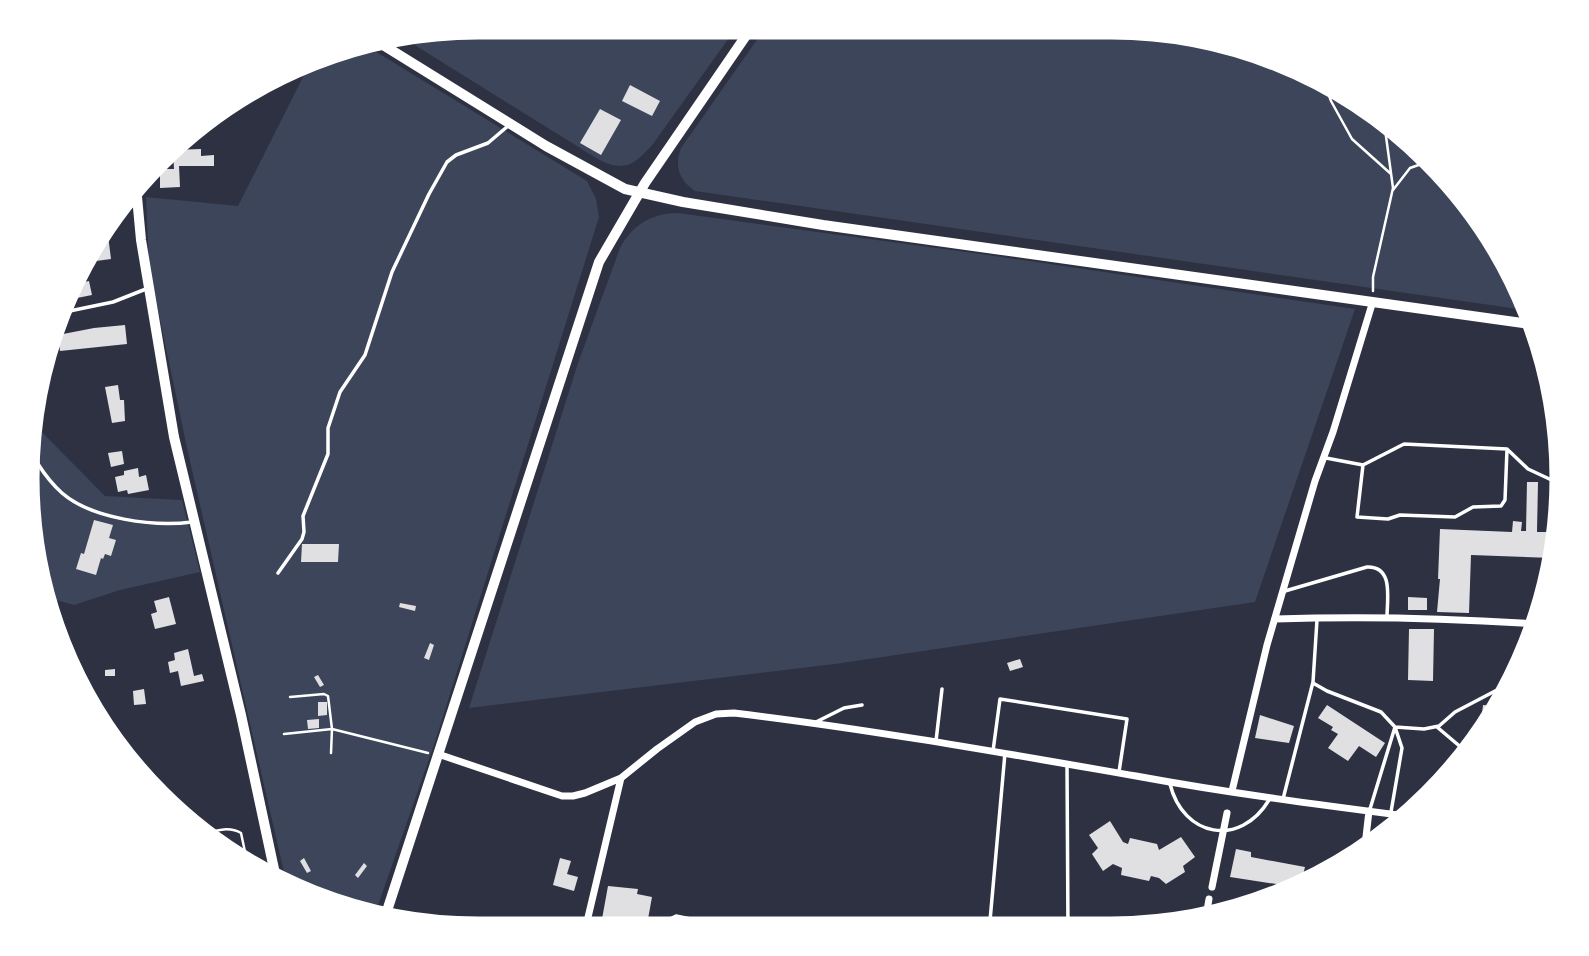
<svg xmlns="http://www.w3.org/2000/svg" width="1589" height="956" font-family="'Alegreya Sans',sans-serif">
<rect width="100%" height="100%" fill="#2d3142"/>
<path fill="#3c4559" d="M 478,23 L 739,24 L 653,144 C 634,166 623,173 596,158 L 400,36 Z
M 768,24 L 1170,27 L 1285,57 L 1388,117 L 1505,250 L 1525,310 L 695,191 C 679,180 674,166 681,148 Z
M 360,42 L 587,181 L 596,199 L 599,217 L 436,739 L 374,917 L 304,899 L 288,890 L 187,448 L 149,267 L 146,197 L 238,206 L 313,57 L 332,47 Z
M 678,213 L 988,255 L 1355,309 L 1255,602 L 835,664 L 469,708 L 578,363 L 620,248 C 632,225 652,213 678,213 Z
M 32,422 L 105,496 L 182,500 L 200,572 L 120,590 L 74,605 L 42,596 L 23,478 Z"/>
<path fill="#e0e0e3" d="M 630,85 L 660,101 L 652,116 L 622,101 Z
M 600,109 L 621,120 L 601,155 L 580,143 Z
M 201,149 L 201,156 L 214,155 L 214,166 L 179,166 L 180,187 L 160,188 L 160,169 L 174,169 L 173,150 Z
M 101,223 L 103,236 L 108,235 L 111,259 L 96,261 L 92,245 L 94,244 L 93,238 Z
M 89,281 L 92,295 L 67,300 L 66,293 L 70,285 Z
M 125,325 L 127,344 L 60,351 L 58,335 L 94,328 Z
M 118,385 L 120,400 L 124,400 L 125,421 L 112,423 L 105,387 Z
M 122,451 L 124,464 L 111,467 L 108,453 Z
M 138,468 L 139,477 L 146,475 L 149,490 L 128,494 L 127,490 L 118,492 L 115,477 L 124,475 L 124,471 Z
M 1527,482 L 1538,482 L 1537,532 L 1555,532 L 1553,558 L 1471,555 L 1469,613 L 1437,612 L 1440,579 L 1438,579 L 1440,529 L 1512,532 L 1513,521 L 1522,522 L 1521,531 L 1526,531 Z
M 94,520 L 113,525 L 109,538 L 116,540 L 111,556 L 105,554 L 103,559 L 101,558 L 96,575 L 76,569 L 81,553 L 84,554 Z
M 302,544 L 339,544 L 338,562 L 301,562 Z
M 169,597 L 176,624 L 155,629 L 151,614 L 157,612 L 154,601 Z
M 1408,597 L 1427,598 L 1427,610 L 1408,610 Z
M 400,603 L 416,606 L 415,611 L 399,607 Z
M 1409,629 L 1434,629 L 1433,681 L 1408,680 Z
M 430,643 L 434,645 L 429,660 L 424,658 Z
M 188,649 L 194,676 L 202,674 L 204,681 L 181,686 L 178,671 L 170,673 L 168,662 L 175,660 L 174,653 Z
M 1020,659 L 1023,667 L 1010,671 L 1007,663 Z
M 115,669 L 115,676 L 105,676 L 105,670 Z
M 318,675 L 324,685 L 320,687 L 314,677 Z
M 144,689 L 146,704 L 134,705 L 133,691 Z
M 318,702 L 327,702 L 327,715 L 318,716 Z
M 1327,705 L 1385,743 L 1376,757 L 1359,746 L 1348,761 L 1328,748 L 1338,734 L 1331,730 L 1333,727 L 1318,718 Z
M 1483,705 L 1496,706 L 1479,741 Z
M 1260,715 L 1294,726 L 1289,743 L 1255,738 Z
M 319,719 L 319,728 L 308,729 L 307,720 Z
M 1110,821 L 1123,842 L 1128,844 L 1130,838 L 1157,844 L 1159,850 L 1181,837 L 1195,857 L 1183,866 L 1185,872 L 1166,884 L 1159,878 L 1151,876 L 1149,881 L 1121,875 L 1122,868 L 1113,864 L 1103,871 L 1092,854 L 1098,848 L 1089,835 Z
M 1236,849 L 1251,852 L 1251,857 L 1305,867 L 1303,875 L 1307,876 L 1305,883 L 1301,883 L 1300,888 L 1295,890 L 1288,889 L 1289,886 L 1230,877 Z
M 304,858 L 311,871 L 307,873 L 300,861 Z
M 560,858 L 571,861 L 567,874 L 578,877 L 574,891 L 553,885 Z
M 364,863 L 367,866 L 358,878 L 355,875 Z
M 608,886 L 638,889 L 637,894 L 652,897 L 646,930 L 600,930 Z"/>
<g fill="none" stroke-linecap="round" stroke-linejoin="round">
<path stroke="#fff" stroke-width="2.5" d="M 1323,79 L 1331,101 L 1352,139 L 1391,174
M 1393,190 L 1410,168 L 1427,162
M 1373,291 L 1373,277 L 1393,188 L 1383,114
M 290,697 L 324,694 L 328,696 L 332,729 L 331,753
M 284,734 L 332,729 L 428,753
M 197,835 C 211,832 228,825 241,833 L 248,866"/>
<path stroke="#fff" stroke-width="3.5" d="M 60,313 L 113,302 L 146,289
M 1326,458 L 1363,465 L 1404,444 L 1507,449 L 1528,469 L 1558,483
M 38,464 C 45,475 53,485 62,493 C 92,519 154,527 192,522
M 1363,465 L 1357,517 L 1388,519 L 1400,515 L 1455,517 L 1473,507 L 1501,506 L 1505,500 L 1507,449
M 278,573 L 302,539 L 304,532 L 303,516 L 328,454 L 328,428 L 340,392 L 365,355 L 392,272 L 429,194 L 447,162 L 456,155 L 488,143 L 508,126
M 1285,591 L 1367,567 C 1394,566 1387,599 1387,617
M 1313,683 L 1327,691 L 1381,712 L 1395,727 L 1370,809
M 816,722 L 844,708 L 862,705
M 1437,727 L 1463,749 L 1473,753
M 936,741 L 942,689
M 993,751 L 1000,699 L 1127,719 L 1119,772
M 1067,765 L 1068,932
M 1170,784 C 1183,837 1240,848 1269,800
M 1283,799 L 1313,682 L 1317,620
M 1391,812 L 1402,748 L 1395,727 L 1424,729 L 1439,726 L 1455,712 L 1497,690 L 1512,674
M 663,930 L 668,920 L 676,916 L 749,931
M 989,932 L 1005,753"/>
<path stroke="#fff" stroke-width="7" d="M 1275,619 C 1362,616 1449,618 1537,624
M 438,754 L 562,796 L 573,796 L 585,793 L 621,778 L 657,749 L 695,722 L 716,714 L 734,713 C 869,729 1003,753 1136,776 C 1228,793 1321,805 1414,817
M 1232,791 L 1267,645 L 1315,481 L 1333,432 L 1373,301
M 1364,854 L 1369,811
M 1212,887 L 1227,813
M 1205,922 L 1209,899
M 585,930 L 621,778"/>
<path stroke="#fff" stroke-width="10" d="M 375,40 L 546,146 L 625,189 L 683,202 L 823,225 L 1530,324
M 136,186 L 141,240 L 174,437 L 241,715 L 277,883"/>
<path stroke="#fff" stroke-width="10" d="M 384,920 L 599,262 L 645,183 L 754,24"/>
</g>
<path d="M0 0H1589V956H0ZM478 35H1111A443 443 0 0 1 1554 478V478A443 443 0 0 1 1111 921H478A443 443 0 0 1 35 478V478A443 443 0 0 1 478 35Z" fill="#fff" fill-rule="evenodd"/>
<path fill="none" stroke="#fff" stroke-width="9" d="M478 35H1111A443 443 0 0 1 1554 478V478A443 443 0 0 1 1111 921H478A443 443 0 0 1 35 478V478A443 443 0 0 1 478 35Z"/>
</svg>
